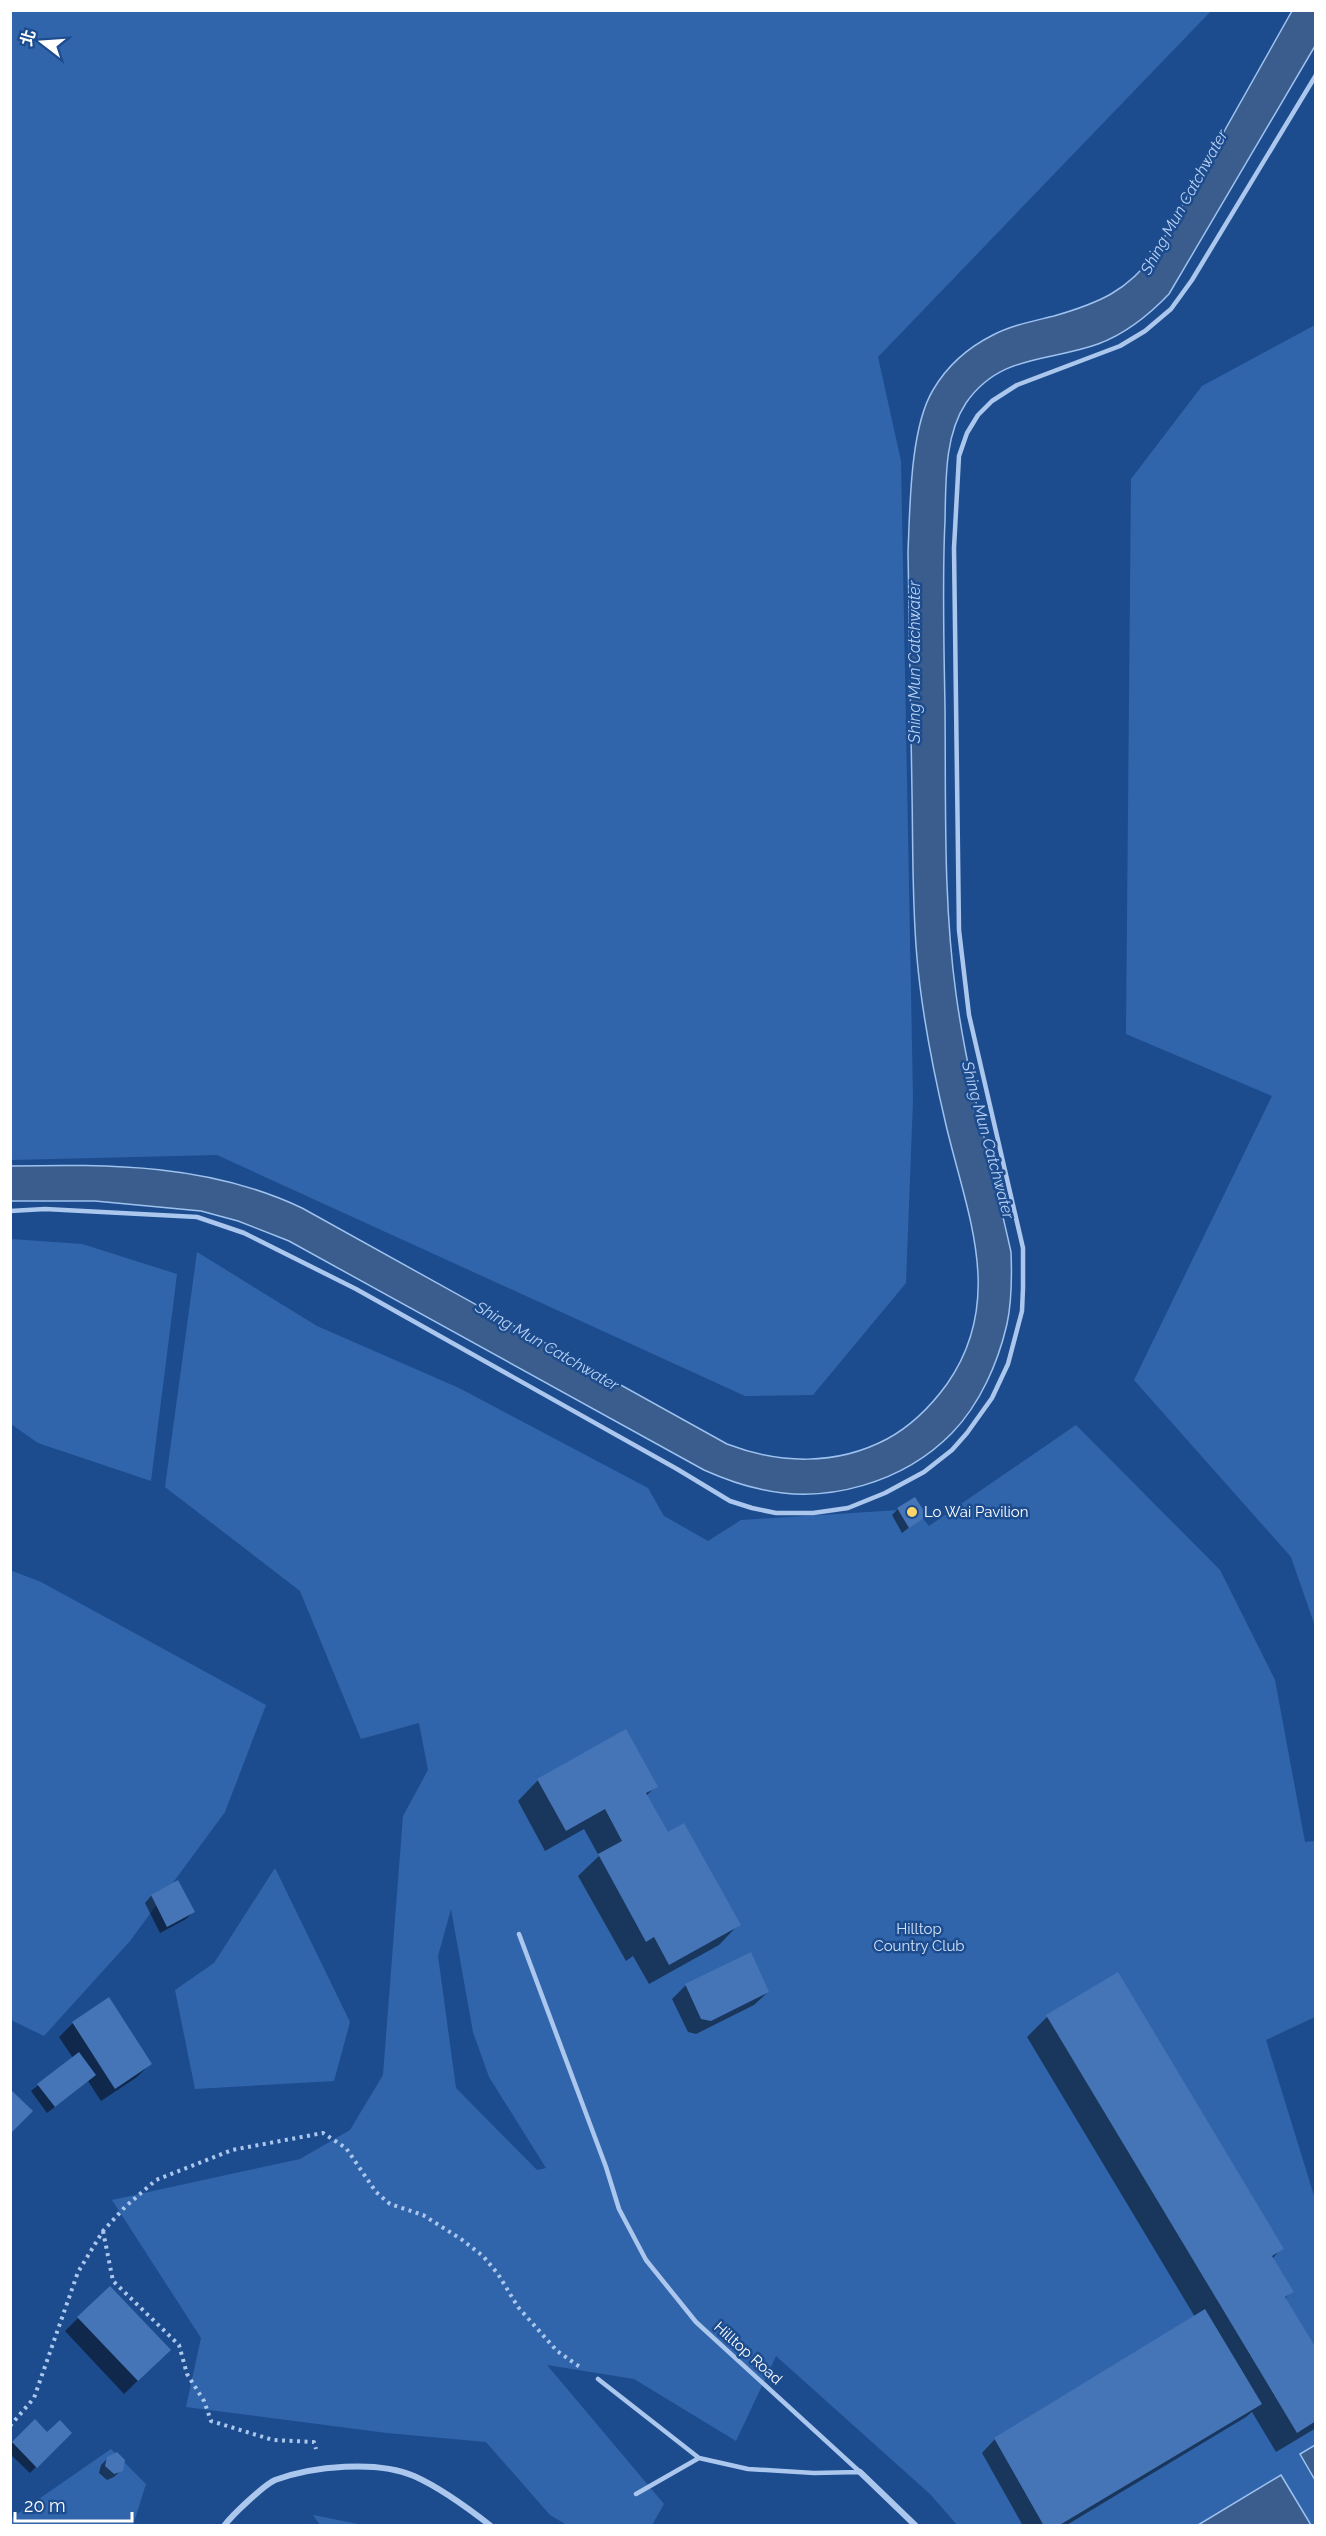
<svg xmlns="http://www.w3.org/2000/svg" width="1326" height="2536" font-family="Raleway,'Noto Sans TC',sans-serif">
<rect width="100%" height="100%" fill="#1d4c8e"/>
<path fill="#3065ac" fill-rule="evenodd" d="M 10,11 L 1211,11 L 878,357 L 901,461 L 913,1100 L 906,1283 L 813,1395 L 745,1396 L 217,1155 L 11,1160 Z
M 1315,325 L 1315,1626 L 1291,1557 L 1134,1380 L 1272,1096 L 1126,1034 L 1131,479 L 1202,386 Z
M 11,1239 L 82,1244 L 177,1274 L 151,1481 L 38,1443 L 11,1424 Z
M 197,1252 L 317,1326 L 459,1388 L 648,1488 L 664,1516 L 708,1541 L 741,1520 L 915,1509 L 929,1526 L 1076,1425 L 1220,1570 L 1275,1680 L 1305,1842 L 1315,1841 L 1315,2017 L 1266,2040 L 1315,2199 L 1315,2525 L 957,2525 L 930,2494 L 776,2356 L 736,2441 L 634,2379 L 547,2365 L 664,2504 L 652,2525 L 567,2525 L 550,2515 L 486,2442 L 387,2433 L 186,2407 L 201,2338 L 112,2200 L 300,2159 L 350,2130 L 383,2075 L 403,1816 L 428,1770 L 419,1723 L 361,1739 L 300,1591 L 165,1487 ZM 451,1909 L 473,2032 L 489,2077 L 546,2168 L 537,2170 L 456,2088 L 438,1956 Z
M 10,1570 L 41,1582 L 266,1705 L 225,1812 L 130,1941 L 44,2036 L 11,2020 Z
M 275,1868 L 350,2022 L 334,2081 L 195,2089 L 175,1990 L 214,1963 Z
M 111,2449 L 146,2484 L 133,2525 L 11,2525 L 10,2519 Z
M 313,2515 L 363,2525 L 320,2525 Z"/>
<path fill="#3a5d8d" stroke="#9ec2ef" stroke-width="1.5" d="M 1292,11 L 1315,11 L 1315,46 L 1169,294 C 1149,315 1125,334 1098,344 C 1048,362 1000,354 966,403 C 944,436 946,482 945,521 C 942,583 944,645 945,708 C 946,803 943,899 956,994 C 968,1081 992,1166 1011,1252 C 1012,1276 1012,1300 1007,1324 C 998,1363 980,1404 952,1433 C 904,1482 827,1505 760,1489 C 740,1485 722,1478 704,1470 L 289,1241 L 238,1221 L 201,1211 L 95,1201 L 11,1201 L 11,1166 C 110,1164 210,1164 302,1208 L 727,1444 C 779,1464 836,1466 887,1439 C 911,1426 931,1406 947,1384 C 1006,1300 967,1214 946,1125 C 933,1070 922,1015 917,958 C 912,903 913,848 912,793 C 911,713 909,632 908,552 C 910,507 910,428 933,390 C 947,366 969,347 993,335 C 1012,325 1034,321 1054,316 C 1099,303 1128,291 1156,252 Z
M 1315,2445 L 1315,2480 L 1300,2454 Z
M 1281,2475 L 1311,2525 L 1198,2525 Z"/>
<path fill="#0007" d="M 898,1509 L 925,1515 L 902,1533 L 892,1515 Z
M 538,1780 L 656,1786 L 646,1796 L 668,1834 L 739,1924 L 719,1945 L 649,1984 L 633,1956 L 626,1961 L 578,1876 L 599,1856 L 584,1829 L 545,1851 L 518,1801 Z
M 177,1882 L 193,1912 L 186,1919 L 160,1933 L 145,1903 L 151,1896 Z
M 750,1954 L 768,1992 L 754,2005 L 696,2034 L 688,2032 L 672,1999 L 686,1985 Z
M 1047,2017 L 1282,2248 L 1272,2259 L 1292,2292 L 1284,2299 L 1316,2351 L 1316,2428 L 1276,2452 L 1252,2412 L 1246,2417 L 1065,2526 L 1023,2526 L 982,2453 L 995,2439 L 1195,2317 L 1027,2037 Z
M 73,2023 L 151,2063 L 137,2077 L 101,2101 L 88,2081 L 47,2113 L 31,2091 L 73,2058 L 59,2037 Z
M 78,2318 L 155,2364 L 124,2394 L 65,2331 Z
M 35,2422 L 47,2434 L 70,2433 L 30,2473 L 10,2454 L 10,2445 Z
M 108,2458 L 121,2470 L 114,2477 L 107,2480 L 99,2473 L 101,2465 Z"/>
<path fill="#4575b6" d="M 915,1497 L 927,1516 L 909,1528 L 897,1508 Z
M 626,1729 L 658,1787 L 646,1793 L 668,1832 L 684,1823 L 741,1925 L 669,1965 L 654,1937 L 646,1942 L 598,1854 L 622,1841 L 605,1809 L 566,1831 L 537,1779 Z
M 178,1880 L 195,1912 L 167,1927 L 151,1895 Z
M 751,1952 L 769,1992 L 711,2021 L 701,2019 L 685,1984 Z
M 1118,1972 L 1284,2249 L 1272,2256 L 1294,2292 L 1285,2297 L 1316,2348 L 1316,2421 L 1297,2433 L 1046,2015 Z
M 109,1997 L 152,2064 L 115,2089 L 72,2022 Z
M 79,2052 L 96,2075 L 55,2107 L 37,2084 Z
M 10,2089 L 33,2111 L 10,2134 Z
M 110,2286 L 171,2350 L 138,2381 L 77,2317 Z
M 1205,2309 L 1262,2404 L 1058,2526 L 1044,2526 L 994,2438 Z
M 35,2419 L 47,2432 L 60,2420 L 72,2433 L 37,2468 L 12,2442 Z
M 117,2452 L 125,2460 L 123,2471 L 114,2474 L 105,2466 L 107,2457 Z"/>
<g fill="none" stroke-linecap="round" stroke-linejoin="round">
<path stroke="#abc7ed" stroke-width="4" stroke-dasharray="3 4.5" stroke-linecap="butt" d="M 103,2231 L 113,2281 L 179,2345 L 187,2374 L 204,2401 L 211,2421 L 273,2440 L 314,2442 L 316,2449
M 10,2426 L 34,2398 L 78,2272 L 103,2231 L 125,2207 L 156,2180 L 232,2150 L 323,2133 L 346,2148 L 376,2192 L 390,2204 L 423,2215 L 461,2239 L 483,2256 L 498,2274 L 518,2307 L 557,2351 L 580,2367"/>
<path stroke="#abc7ed" stroke-width="4.5" d="M 10,1211 L 45,1209 L 197,1217 L 244,1233 L 356,1289 L 677,1469 L 730,1501 L 752,1508 L 776,1513 L 813,1513 L 848,1508 L 885,1493 L 924,1472 L 952,1450 L 967,1433 L 992,1398 L 1008,1364 L 1022,1311 L 1023,1288 L 1023,1248 L 969,1015 L 959,930 L 954,548 L 959,456 L 967,433 L 978,415 L 992,401 L 1017,385 L 1120,346 L 1145,331 L 1171,309 L 1192,280 L 1316,75
M 519,1934 L 606,2167 L 619,2209 L 646,2260 L 696,2322 L 860,2472
M 598,2379 L 699,2458 L 748,2469 L 814,2473 L 860,2472
M 636,2494 L 699,2458"/>
<path stroke="#abc7ed" stroke-width="6" d="M 860,2472 L 916,2526
M 224,2526 C 232,2515 264,2485 275,2480 C 313,2466 377,2460 414,2476 C 441,2488 468,2508 491,2526"/>
</g>
<circle fill="#fdd569" stroke="#1d4c8e" stroke-width="2" cx="912" cy="1512" r="6"/>
<g text-anchor="middle" dominant-baseline="central" stroke-width="5" stroke-linejoin="round" paint-order="stroke">
<g font-size="15" fill="#fff" stroke="#1d4c8e" text-anchor="start">
<text x="924" y="1512">Lo Wai Pavilion</text>
</g>
<g font-size="15" fill="#d0e2fa" stroke="#1d4c8e">
<text x="919" y="1929">Hilltop<tspan x="919" dy="17">Country Club</tspan></text>
</g>
<g font-size="15" fill="#fff" stroke="#1d4c8e">
<text transform="translate(748 2353) rotate(42)">Hilltop Road</text>
</g>
<g font-size="16" font-style="italic" fill="#b7d1f4" stroke="#1d4c8e">
<text transform="translate(1184 202) rotate(-61)">Shing Mun Catchwater</text>
<text transform="translate(914 662) rotate(-90)">Shing Mun Catchwater</text>
<text transform="translate(988 1140) rotate(75)">Shing Mun Catchwater</text>
<text transform="translate(547 1346) rotate(30)">Shing Mun Catchwater</text>
</g>
</g>
<rect width="1326" height="2536" fill="none" stroke="#ffffff" stroke-width="24"/>
<g transform="translate(42 42) rotate(287)" stroke="#1d4c8e" stroke-width="4.5" paint-order="stroke">
<path d="M0-4.5L10 22L0 15L-10 22Z" fill="#ffffff"/>
<text y="-9" font-size="16" font-weight="bold" text-anchor="middle" fill="#ffffff">北</text>
</g>
<path d="M15 2512v9h117v-9" fill="none" stroke="#ffffff" stroke-width="3"/>
<text x="24" y="2512" font-size="18" fill="#ffffff" stroke="#1d4c8e" stroke-width="4.5" paint-order="stroke">20 m</text>
</svg>
